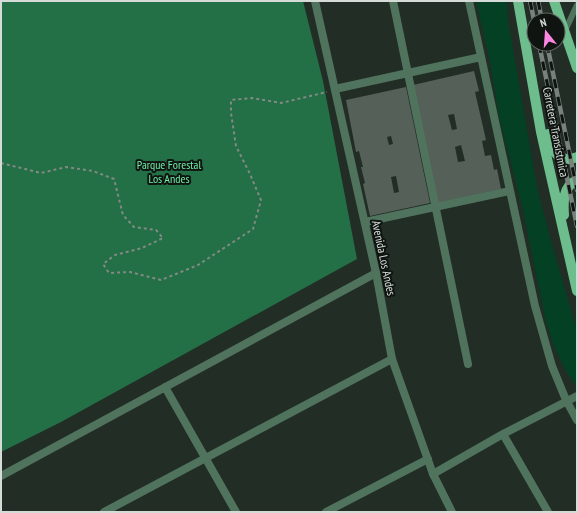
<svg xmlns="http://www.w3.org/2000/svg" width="578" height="513" font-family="'PT Sans Narrow',sans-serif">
<rect width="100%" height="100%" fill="#222d26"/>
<path fill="#034024" d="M 476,1 L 507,1 L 508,20 L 537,187 L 551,241 L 577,330 L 577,383 L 575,384 L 567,373 L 554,347 L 546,322 L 523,211 L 499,116 L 490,62 Z"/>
<path fill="#236f46" d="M 1,1 L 303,1 L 323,81 L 357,259 L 61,422 L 1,452 Z"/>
<path fill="#546058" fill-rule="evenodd" d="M 474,71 L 479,91 L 475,92 L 486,140 L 482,141 L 485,156 L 491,155 L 494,170 L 497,169 L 501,189 L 437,203 L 413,85 ZM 454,114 L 457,129 L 452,130 L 448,115 ZM 461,145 L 465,161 L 458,162 L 455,147 Z
M 406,87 L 430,203 L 370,216 L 363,184 L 365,183 L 361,167 L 363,167 L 359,151 L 356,152 L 346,100 ZM 391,136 L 393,144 L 389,145 L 387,137 ZM 396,176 L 399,192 L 394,193 L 391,177 Z"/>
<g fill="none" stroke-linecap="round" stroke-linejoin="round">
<path stroke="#818a84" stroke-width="2" stroke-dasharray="3 3" stroke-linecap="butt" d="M 1,163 L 41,173 L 66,167 L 93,171 L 114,179 L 123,215 L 134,227 L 156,230 L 163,238 L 142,248 L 115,255 L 103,264 L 109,273 L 130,272 L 161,280 L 198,265 L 253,229 L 261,200 L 250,174 L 236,146 L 231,113 L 231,100 L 252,98 L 281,103 L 327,92"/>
<path stroke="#4f735c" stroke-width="6" d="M 564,33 L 577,5"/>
<path stroke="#4f735c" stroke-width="8" d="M 393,1 L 468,364
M 469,1 L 535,306 L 552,366 L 566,400
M 335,89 L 481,57
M 365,222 L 510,191
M 165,387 L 236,512
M 503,434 L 548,512
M 433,474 L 503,434 L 577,396
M 1,476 L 376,273
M 104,512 L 392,359
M 326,512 L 428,459"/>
<path stroke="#4f735c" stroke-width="8" d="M 315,1 L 376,273 L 392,359 L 433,474 L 452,512
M 566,400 L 577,420"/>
<path stroke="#6ebd8d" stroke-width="10" d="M 518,1 L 541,132 L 577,291
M 554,1 L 577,68
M 548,134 C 552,150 558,165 577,157
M 564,215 C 563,202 563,186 577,180"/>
<g stroke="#78817b" stroke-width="4.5">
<path id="rail" d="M 530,1 L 534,20
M 538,1 L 542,20
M 539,44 L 577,226
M 547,44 L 577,190"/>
</g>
<use href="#rail" stroke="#0f1411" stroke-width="3" stroke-dasharray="9" stroke-linecap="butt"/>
</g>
<g text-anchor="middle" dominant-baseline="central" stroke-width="4" stroke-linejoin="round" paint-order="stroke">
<g font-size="12" fill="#d5dcd7" stroke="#0f1411">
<text transform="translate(556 132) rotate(79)">Carretera Transístmica</text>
<text transform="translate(384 258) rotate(78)">Avenida Los Andes</text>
</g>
<g font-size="12" fill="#6fefa7" stroke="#0f1411">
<text x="169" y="164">Parque Forestal<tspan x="169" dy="14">Los Andes</tspan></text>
</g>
</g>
<rect width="578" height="513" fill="none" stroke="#d5dcd7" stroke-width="4"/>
<g transform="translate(546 32) rotate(343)"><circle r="19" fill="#0f1411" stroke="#5e6460"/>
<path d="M0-3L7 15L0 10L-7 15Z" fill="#fd86e2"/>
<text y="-6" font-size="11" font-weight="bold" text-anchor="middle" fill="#d5dcd7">N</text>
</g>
</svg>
